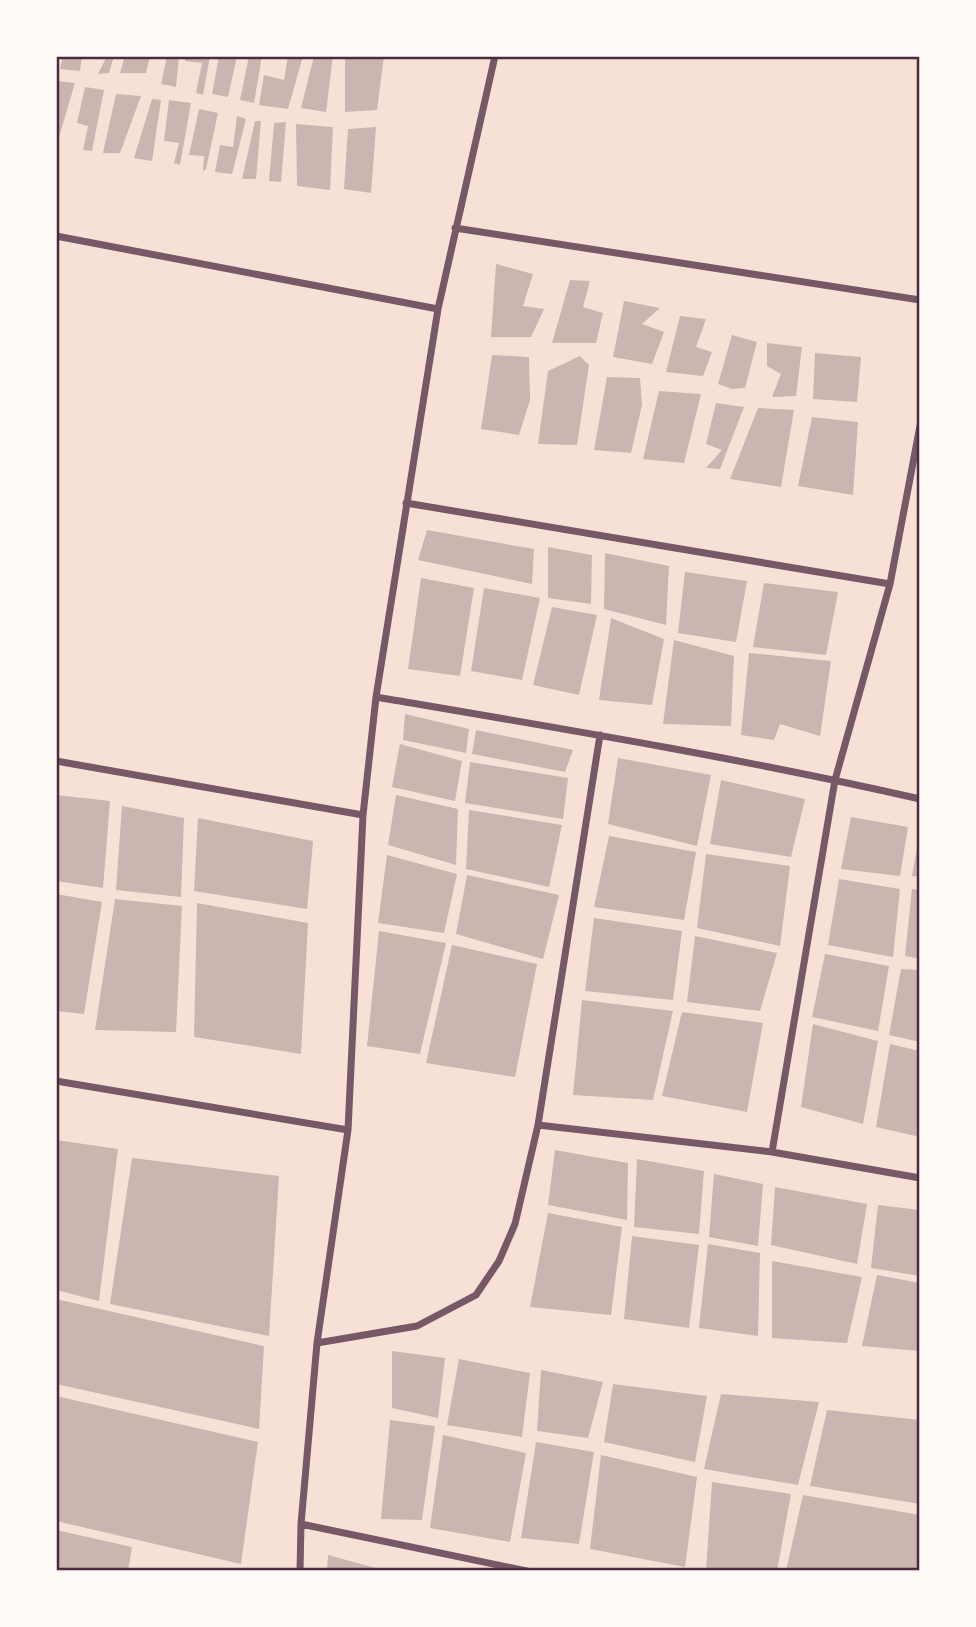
<svg xmlns="http://www.w3.org/2000/svg" width="976" height="1627" font-family="Quicksand,sans-serif">
<rect width="100%" height="100%" fill="#f7e1d7"/>
<path fill="#ccb4b1" d="M 63,56 L 82,56 L 80,71 L 60,69 Z
M 107,56 L 114,56 L 109,73 L 98,74 Z
M 125,56 L 150,56 L 146,73 L 120,73 Z
M 167,56 L 179,56 L 176,87 L 161,84 Z
M 185,56 L 210,56 L 203,95 L 196,93 L 202,63 L 185,61 Z
M 219,56 L 237,56 L 228,97 L 212,94 Z
M 249,56 L 262,56 L 254,103 L 240,100 Z
M 288,56 L 303,56 L 288,109 L 259,105 L 264,75 L 284,80 Z
M 314,56 L 333,56 L 326,112 L 301,108 Z
M 345,56 L 384,56 L 377,110 L 345,112 Z
M 56,81 L 75,83 L 57,144 L 56,144 Z
M 85,87 L 104,90 L 92,151 L 83,150 L 88,126 L 77,123 Z
M 116,94 L 141,96 L 120,153 L 103,153 Z
M 152,99 L 161,100 L 152,161 L 134,158 Z
M 169,100 L 191,103 L 180,165 L 174,163 L 179,143 L 164,141 Z
M 199,109 L 218,113 L 206,169 L 203,171 L 204,156 L 189,155 Z
M 237,116 L 246,119 L 232,174 L 215,172 L 220,145 L 233,147 Z
M 255,121 L 261,121 L 256,179 L 242,179 Z
M 286,122 L 281,182 L 269,181 L 274,123 Z
M 296,124 L 333,127 L 330,190 L 297,186 Z
M 376,127 L 371,193 L 344,189 L 348,129 Z
M 496,264 L 533,274 L 523,306 L 544,309 L 531,337 L 491,337 Z
M 570,280 L 590,281 L 583,307 L 603,313 L 596,343 L 552,343 Z
M 624,301 L 660,308 L 642,324 L 664,332 L 652,364 L 613,357 Z
M 680,316 L 706,319 L 696,347 L 712,352 L 703,376 L 666,372 Z
M 732,335 L 757,342 L 745,388 L 732,389 L 718,384 Z
M 767,343 L 802,347 L 796,396 L 772,397 L 781,374 L 767,366 Z
M 815,353 L 861,357 L 857,402 L 813,399 Z
M 492,355 L 529,357 L 530,400 L 519,435 L 481,429 Z
M 580,356 L 589,365 L 577,445 L 538,444 L 548,371 Z
M 607,377 L 640,378 L 642,405 L 631,453 L 594,450 Z
M 659,391 L 701,394 L 684,463 L 643,459 Z
M 716,403 L 744,407 L 720,469 L 706,468 L 722,450 L 706,444 Z
M 758,408 L 794,410 L 781,487 L 730,479 Z
M 812,417 L 858,422 L 853,495 L 798,486 Z
M 427,530 L 534,549 L 532,584 L 418,560 Z
M 548,547 L 592,555 L 591,604 L 548,598 Z
M 605,553 L 669,566 L 666,625 L 604,609 Z
M 685,572 L 747,581 L 736,642 L 678,633 Z
M 421,578 L 474,588 L 460,676 L 408,669 Z
M 764,583 L 838,592 L 826,655 L 753,647 Z
M 484,588 L 540,598 L 522,680 L 471,671 Z
M 552,607 L 597,615 L 579,695 L 533,685 Z
M 611,618 L 664,639 L 652,705 L 599,700 Z
M 674,640 L 734,656 L 731,726 L 663,724 Z
M 749,653 L 831,661 L 820,736 L 780,724 L 774,740 L 741,735 Z
M 405,714 L 469,729 L 466,753 L 403,740 Z
M 476,730 L 573,750 L 565,772 L 472,754 Z
M 400,744 L 462,761 L 455,801 L 392,787 Z
M 618,758 L 711,775 L 697,846 L 608,824 Z
M 470,762 L 568,778 L 563,819 L 465,803 Z
M 721,780 L 805,799 L 791,857 L 710,844 Z
M 56,795 L 110,801 L 103,888 L 56,881 Z
M 396,795 L 458,809 L 456,865 L 388,845 Z
M 122,806 L 184,818 L 181,897 L 116,890 Z
M 469,810 L 562,825 L 549,887 L 466,869 Z
M 851,817 L 908,827 L 900,876 L 841,869 Z
M 198,818 L 313,841 L 307,909 L 194,891 Z
M 609,836 L 696,852 L 684,920 L 594,907 Z
M 919,836 L 920,837 L 920,877 L 912,876 Z
M 706,854 L 790,866 L 780,946 L 697,928 Z
M 387,855 L 457,874 L 444,933 L 378,923 Z
M 467,875 L 559,895 L 543,959 L 456,934 Z
M 839,879 L 900,889 L 893,957 L 828,945 Z
M 912,889 L 920,890 L 920,959 L 905,956 Z
M 56,894 L 102,902 L 84,1014 L 56,1011 Z
M 115,899 L 182,906 L 176,1032 L 95,1030 Z
M 197,903 L 308,923 L 301,1054 L 194,1037 Z
M 594,918 L 682,931 L 673,1000 L 585,991 Z
M 379,931 L 446,943 L 420,1054 L 367,1046 Z
M 695,936 L 777,953 L 760,1011 L 687,1002 Z
M 452,945 L 537,964 L 515,1077 L 426,1063 Z
M 825,954 L 889,966 L 878,1031 L 812,1017 Z
M 901,969 L 920,970 L 920,1042 L 889,1035 Z
M 582,1000 L 673,1011 L 653,1100 L 573,1095 Z
M 682,1012 L 763,1023 L 747,1112 L 662,1096 Z
M 813,1024 L 878,1041 L 863,1124 L 801,1107 Z
M 890,1044 L 920,1051 L 920,1137 L 876,1127 Z
M 56,1140 L 118,1149 L 99,1301 L 56,1290 Z
M 555,1150 L 628,1163 L 627,1220 L 548,1205 Z
M 132,1158 L 279,1176 L 269,1336 L 110,1304 Z
M 637,1159 L 704,1171 L 699,1234 L 634,1227 Z
M 714,1174 L 763,1184 L 758,1246 L 709,1237 Z
M 775,1187 L 867,1204 L 857,1264 L 771,1245 Z
M 878,1205 L 920,1210 L 920,1276 L 871,1268 Z
M 548,1213 L 622,1227 L 611,1315 L 530,1307 Z
M 632,1236 L 699,1245 L 689,1328 L 624,1319 Z
M 708,1244 L 760,1253 L 758,1336 L 699,1328 Z
M 772,1261 L 862,1277 L 847,1343 L 772,1338 Z
M 877,1275 L 920,1283 L 920,1351 L 862,1346 Z
M 56,1299 L 264,1346 L 259,1429 L 56,1384 Z
M 392,1351 L 445,1358 L 438,1418 L 392,1408 Z
M 459,1359 L 530,1373 L 522,1437 L 447,1425 Z
M 541,1370 L 603,1382 L 588,1438 L 537,1431 Z
M 613,1384 L 707,1396 L 695,1462 L 604,1442 Z
M 721,1394 L 819,1402 L 798,1485 L 704,1469 Z
M 56,1396 L 258,1442 L 241,1564 L 56,1521 Z
M 827,1410 L 920,1420 L 920,1504 L 810,1486 Z
M 390,1420 L 435,1426 L 422,1520 L 381,1519 Z
M 443,1435 L 526,1453 L 510,1542 L 430,1528 Z
M 536,1442 L 594,1452 L 579,1544 L 521,1538 Z
M 601,1455 L 697,1477 L 685,1567 L 590,1549 Z
M 712,1482 L 791,1494 L 777,1571 L 706,1571 Z
M 803,1495 L 920,1515 L 920,1571 L 786,1571 Z
M 56,1530 L 132,1547 L 128,1571 L 56,1571 Z
M 328,1555 L 383,1570 L 383,1571 L 327,1571 Z"/>
<g fill="none" stroke-linecap="round" stroke-linejoin="round">
<path stroke="#755966" stroke-width="7" d="M 455,228 L 920,300
M 56,236 L 438,309
M 406,503 L 890,584
M 376,697 C 558,728 740,758 920,799
M 56,761 L 363,815
M 56,1081 L 348,1130
M 538,1125 L 772,1152 L 920,1178
M 772,1152 L 835,780 L 890,584 L 920,426
M 317,1343 L 417,1326 L 476,1295 L 499,1261 L 515,1224 L 538,1125 L 600,735
M 301,1524 L 527,1571
M 300,1571 L 301,1524 L 317,1343 L 348,1130 L 363,815 L 376,697 L 438,309 L 495,56"/>
</g>
<rect width="976" height="1627" fill="none" stroke="#fffaf5" stroke-width="116"/>
<rect x="58" y="58" width="860" height="1511" fill="none" stroke="#4a2c40" stroke-width="2.5"/>
</svg>
